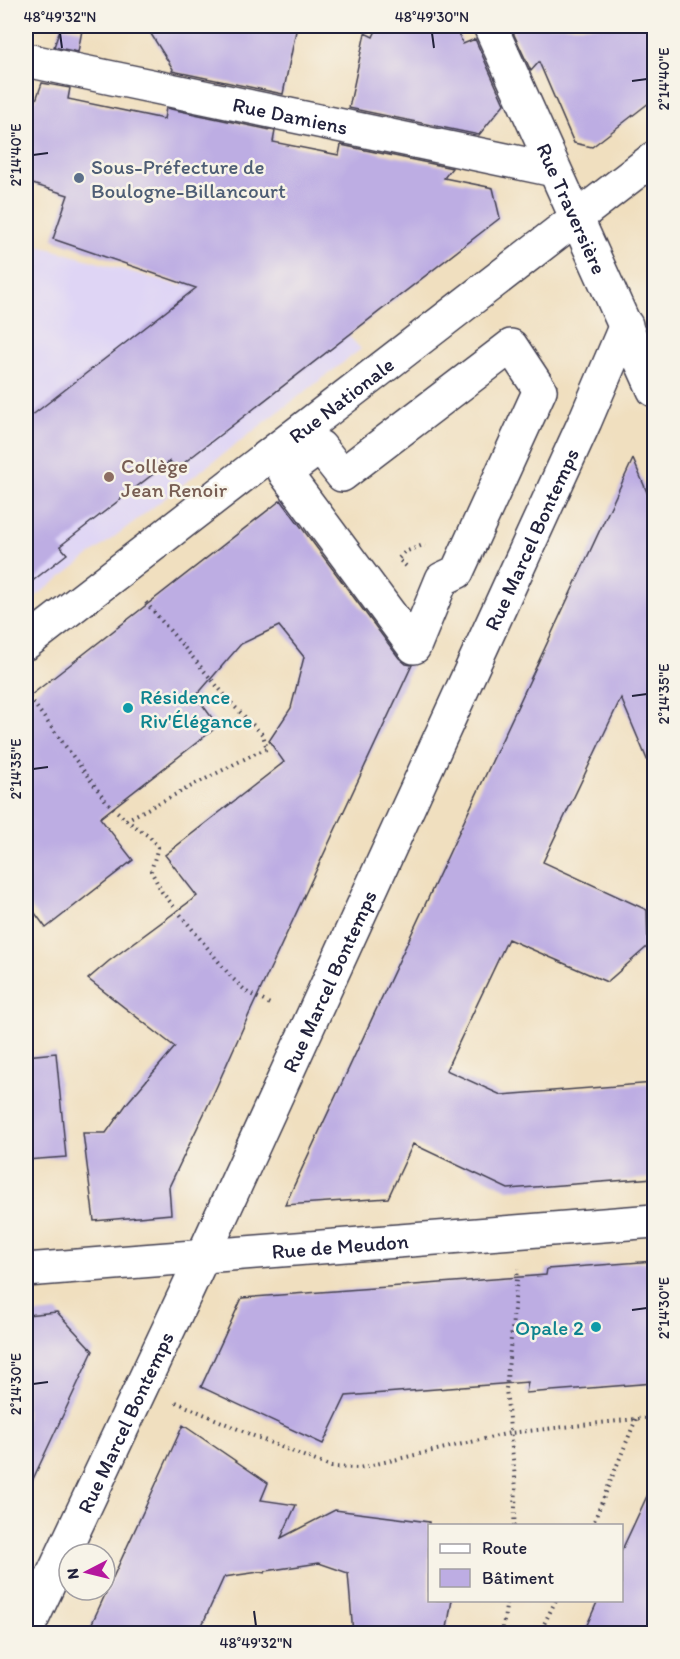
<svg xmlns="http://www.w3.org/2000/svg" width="680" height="1659" font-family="Itim,sans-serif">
<rect width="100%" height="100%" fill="#f7f3e8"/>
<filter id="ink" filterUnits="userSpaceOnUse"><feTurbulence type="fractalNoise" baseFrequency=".0167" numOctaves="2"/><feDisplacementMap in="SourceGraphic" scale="12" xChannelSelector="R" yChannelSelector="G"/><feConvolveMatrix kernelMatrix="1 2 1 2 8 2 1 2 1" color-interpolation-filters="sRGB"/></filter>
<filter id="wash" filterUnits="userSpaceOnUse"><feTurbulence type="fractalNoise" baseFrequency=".008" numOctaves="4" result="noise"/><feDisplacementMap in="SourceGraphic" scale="24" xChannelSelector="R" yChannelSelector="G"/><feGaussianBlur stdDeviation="1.35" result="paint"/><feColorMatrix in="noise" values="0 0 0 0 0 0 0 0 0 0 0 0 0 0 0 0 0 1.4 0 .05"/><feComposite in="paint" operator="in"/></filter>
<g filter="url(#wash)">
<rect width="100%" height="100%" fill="#f0dfbf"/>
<path fill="#dfd5f5" d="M 26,242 L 181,286 L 260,242 L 361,349 L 26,604 Z"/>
<g id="blocks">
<path fill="#bdade3" d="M 61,26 L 82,30 L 78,52 L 54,47 Z
M 146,26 L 297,26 L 283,94 L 172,71 L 173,69 Z
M 378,26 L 455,26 L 463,44 L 475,39 L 504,104 L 479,135 L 349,108 L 365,33 L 373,37 Z
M 510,26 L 654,26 L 654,99 L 592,147 L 574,143 L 539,62 L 531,71 Z
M 42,83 L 70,88 L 68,99 L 164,119 L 166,108 L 275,131 L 273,142 L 339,155 L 341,145 L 452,168 L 444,178 L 493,188 L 500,218 L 176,469 L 170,461 L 60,546 L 67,554 L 26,586 L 26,420 L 196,288 L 53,239 L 68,195 L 26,182 L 26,98 L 36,100 Z
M 633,459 L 654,509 L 654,776 L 621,698 L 543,862 L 647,910 L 648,946 L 607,982 L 508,939 L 446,1070 L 501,1095 L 654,1083 L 654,1178 L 508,1189 L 413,1144 L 388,1198 L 285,1205 Z
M 281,500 L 399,658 L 406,664 L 412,665 L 251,1010 L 212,1097 L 169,1187 L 171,1214 L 94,1221 L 83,1133 L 106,1133 L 128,1102 L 175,1047 L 88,979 L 109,961 L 197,896 L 165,855 L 284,762 L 269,741 L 291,708 L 304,657 L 279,626 L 241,644 L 196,696 L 218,726 L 100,818 L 133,860 L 46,928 L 26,901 L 26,699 Z
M 56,1053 L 66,1157 L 26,1160 L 26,1056 Z
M 654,1261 L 654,1383 L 526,1393 L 528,1382 L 346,1396 L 323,1444 L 201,1387 L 242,1298 L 546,1275 L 547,1269 Z
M 57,1312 L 93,1351 L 26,1494 L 26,1315 Z
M 183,1425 L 268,1483 L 261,1500 L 296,1505 L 281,1538 L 335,1510 L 429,1522 L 429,1600 L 452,1600 L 446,1634 L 353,1634 L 348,1573 L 319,1563 L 266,1571 L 265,1573 L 259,1572 L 224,1577 L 198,1634 L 87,1634 Z
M 654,1481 L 654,1634 L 583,1634 L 598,1600 L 621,1600 L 621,1552 Z"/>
</g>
</g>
<g filter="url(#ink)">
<use href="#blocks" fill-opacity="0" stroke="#413e4f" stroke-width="1.5"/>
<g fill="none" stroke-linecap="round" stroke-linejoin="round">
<g stroke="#413e4f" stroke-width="36">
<path id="pedestrian" d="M 511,346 L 540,390 L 457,572 L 442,579 L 414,647 L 285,473 L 320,447 L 342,475 Z"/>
</g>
<g stroke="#413e4f" stroke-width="36">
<g id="minor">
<path id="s1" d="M 490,26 L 654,390"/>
<path id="s2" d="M 26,60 L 554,170"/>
<path id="s3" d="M 26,643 L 654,158"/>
<path id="s4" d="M 26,1270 L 654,1221"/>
<path id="s5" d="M 26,1632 L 203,1256 L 585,421 L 626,325"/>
</g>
</g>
<path stroke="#413e4f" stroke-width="4" stroke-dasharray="1.5 4.5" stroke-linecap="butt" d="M 406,566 L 398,559 L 405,552 L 423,545 L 425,546
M 26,693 L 106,801 L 126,820 L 150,837 L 158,847 L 151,871 L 162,892 L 232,978 L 248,993 L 272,1005
M 126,820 L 256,753 L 267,749 L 263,735 L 234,706 L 143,599
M 176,1402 L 254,1436 L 331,1467 L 359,1468 L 510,1433 L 654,1417
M 514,1526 L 516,1488 L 506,1389 L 518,1269
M 592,1526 L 636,1419
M 502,1634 L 507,1600
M 539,1634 L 556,1600"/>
<use href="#pedestrian" stroke="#fff" stroke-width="33"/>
<use href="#minor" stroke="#fff" stroke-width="33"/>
</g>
</g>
<path fill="none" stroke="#22223b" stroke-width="2" d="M 60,33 L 62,48M 432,33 L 434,48M 632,81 L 647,79M 33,155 L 48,153M 632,696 L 647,694M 33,769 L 48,767M 632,1310 L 647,1308M 33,1384 L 48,1382M 254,1611 L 256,1626"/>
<circle fill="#5c6f8a" stroke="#f7f3e8" stroke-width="2" cx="79" cy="178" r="6"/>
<circle fill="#8d6e63" stroke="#f7f3e8" stroke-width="2" cx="109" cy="477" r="6"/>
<g fill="#0f9aa8" stroke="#f7f3e8" stroke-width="2">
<circle cx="128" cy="708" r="6"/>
<circle cx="596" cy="1327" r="6"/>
</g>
<g text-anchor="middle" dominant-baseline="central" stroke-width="5" stroke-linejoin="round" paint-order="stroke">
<g font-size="21" fill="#22223b" stroke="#f7f3e8">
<text stroke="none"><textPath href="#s2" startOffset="270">Rue Damiens</textPath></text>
<text stroke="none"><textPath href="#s1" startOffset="200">Rue Traversière</textPath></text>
<text stroke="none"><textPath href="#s3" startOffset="398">Rue Nationale</textPath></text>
<text stroke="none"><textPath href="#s5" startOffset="1204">Rue Marcel Bontemps</textPath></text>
<text stroke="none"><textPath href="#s5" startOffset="718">Rue Marcel Bontemps</textPath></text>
<text stroke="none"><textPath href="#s4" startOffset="315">Rue de Meudon</textPath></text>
<text stroke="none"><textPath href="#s5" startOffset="232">Rue Marcel Bontemps</textPath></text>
</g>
<g font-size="21" fill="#4e5e75" stroke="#f7f3e8" text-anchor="start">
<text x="91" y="166">Sous-Préfecture de<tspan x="91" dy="24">Boulogne-Billancourt</tspan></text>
</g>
<g font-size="21" fill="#785e54" stroke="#f7f3e8" text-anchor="start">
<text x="121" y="465">Collège<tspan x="121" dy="24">Jean Renoir</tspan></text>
</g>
<g font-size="21" fill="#0d838f" stroke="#f7f3e8" text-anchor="start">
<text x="140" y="696">Résidence<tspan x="140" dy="24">Riv'Élégance</tspan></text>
<text x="584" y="1327" text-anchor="end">Opale 2</text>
</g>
</g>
<rect width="680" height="1659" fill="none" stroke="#f7f3e8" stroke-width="66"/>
<rect x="428" y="1524" width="195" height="78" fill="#f7f3e8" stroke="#a29fa3" stroke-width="1.5"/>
<rect x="440" y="1544" width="30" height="9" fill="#ffffff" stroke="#a29fa3" stroke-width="1.5"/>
<text x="482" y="1554" font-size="18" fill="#22223b">Route</text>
<rect x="440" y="1569" width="30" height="18" fill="#bdade3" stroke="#a29fa3" stroke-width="1.5"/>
<text x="482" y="1584" font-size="18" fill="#22223b">Bâtiment</text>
<g transform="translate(87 1572) rotate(263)"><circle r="28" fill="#f7f3e8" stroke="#a29fa3" stroke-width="1.5"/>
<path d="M0-4.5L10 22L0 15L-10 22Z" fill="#b5179e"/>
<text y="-9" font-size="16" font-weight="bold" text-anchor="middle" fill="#22223b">N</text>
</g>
<rect x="33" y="33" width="614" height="1593" fill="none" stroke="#22223b" stroke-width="2"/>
<g font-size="15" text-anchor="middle" fill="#22223b">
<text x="60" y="22">48°49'32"N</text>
<text x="432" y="22">48°49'30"N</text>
<text transform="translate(664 79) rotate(-90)" y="5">2°14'40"E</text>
<text transform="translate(16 155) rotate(-90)" y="5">2°14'40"E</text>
<text transform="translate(664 694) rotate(-90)" y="5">2°14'35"E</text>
<text transform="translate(16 769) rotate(-90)" y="5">2°14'35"E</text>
<text transform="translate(664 1308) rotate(-90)" y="5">2°14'30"E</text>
<text transform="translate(16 1384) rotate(-90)" y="5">2°14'30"E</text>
<text x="256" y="1648">48°49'32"N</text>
</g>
</svg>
